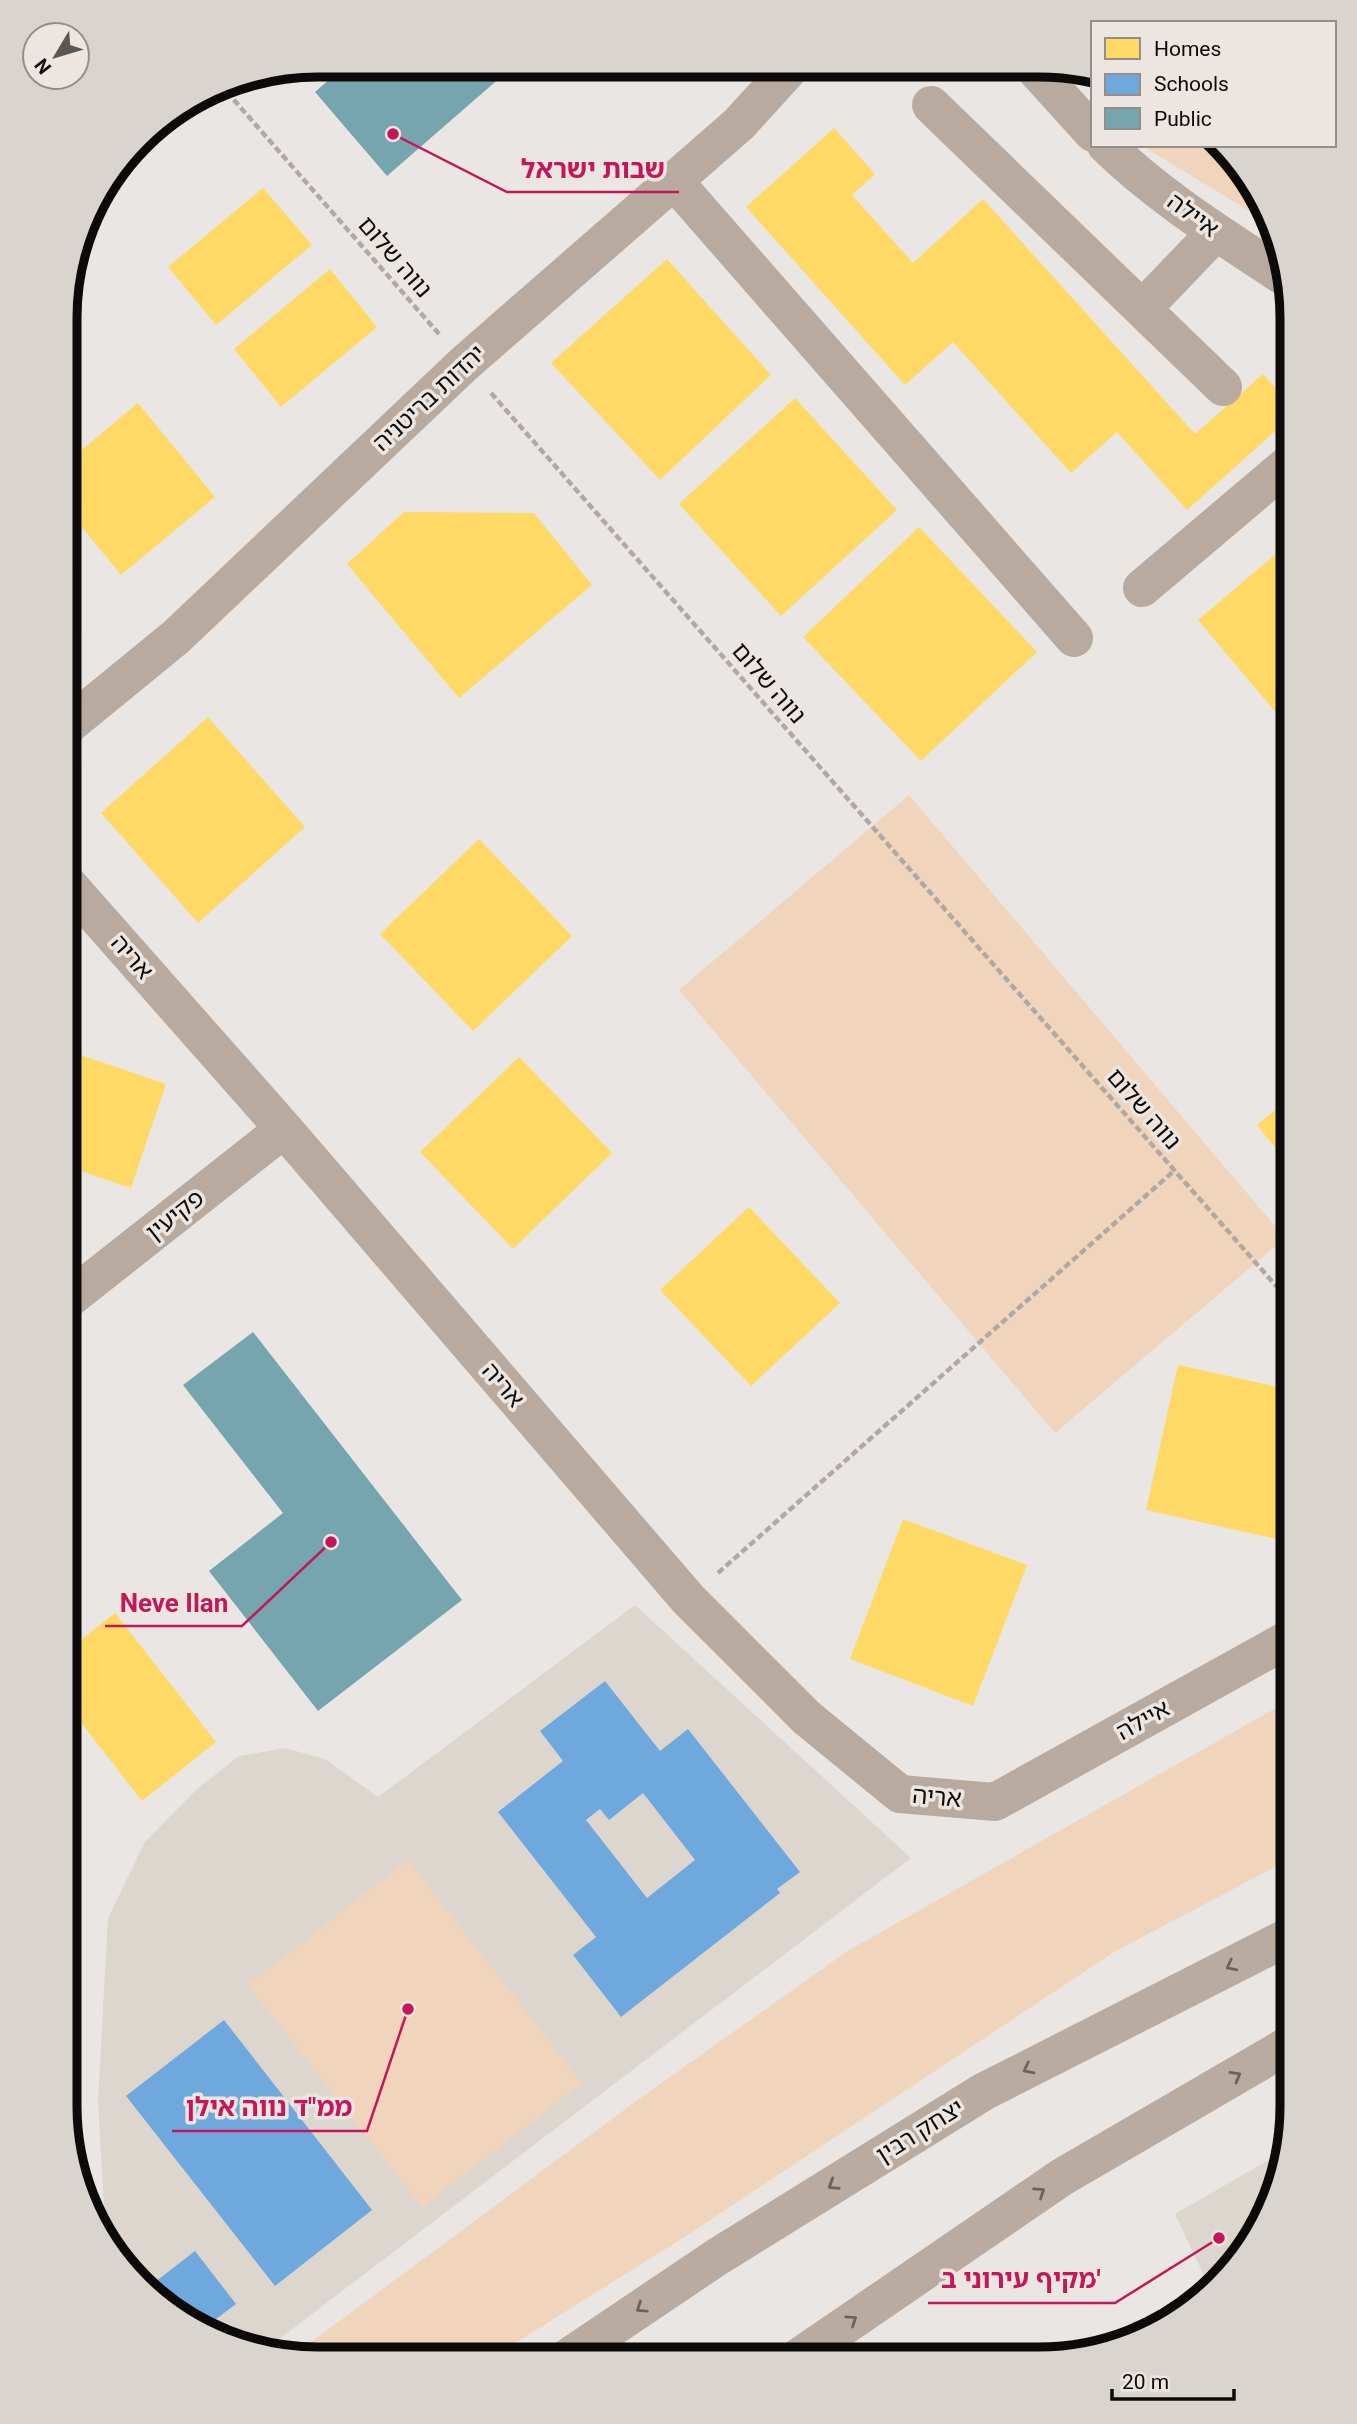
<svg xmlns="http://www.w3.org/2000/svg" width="1357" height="2424" font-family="Roboto,'Noto Sans Hebrew',sans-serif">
<rect width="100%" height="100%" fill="#e9e6e3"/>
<path fill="#ddd6cf" d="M 635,1605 L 911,1858 L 266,2349 L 163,2307 L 106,2244 L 98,2101 L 108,1918 L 145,1842 L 197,1789 L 239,1756 L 285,1748 L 325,1759 L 378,1797 Z
M 1286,2150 L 1273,2203 L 1240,2261 L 1210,2288 L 1175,2214 Z"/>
<path fill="#f1d4bc" d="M 1141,145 L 1218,145 L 1272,225 Z
M 909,795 L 1285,1238 L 1055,1433 L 679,990 Z
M 1292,1699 L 1292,1858 L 1114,1952 L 691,2233 L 491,2358 L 291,2357 L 639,2099 L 846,1952 Z
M 408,1860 L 582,2083 L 422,2207 L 248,1985 Z"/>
<path fill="#ffd966" d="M 834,128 L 875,174 L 852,195 L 913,263 L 983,199 L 1195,434 L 1263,374 L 1292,406 L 1292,416 L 1187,510 L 1117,432 L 1071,473 L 953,342 L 905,385 L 746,207 Z
M 263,188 L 312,245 L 216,325 L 168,267 Z
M 667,259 L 771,375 L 660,480 L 551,363 Z
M 330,269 L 377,327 L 281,407 L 234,349 Z
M 795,398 L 897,510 L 781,616 L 679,504 Z
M 138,403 L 215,497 L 121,575 L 67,509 L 67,462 Z
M 404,512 L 534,513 L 592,585 L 459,698 L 347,564 Z
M 919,527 L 1037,652 L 921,761 L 803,637 Z
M 1291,541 L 1292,704 L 1278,715 L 1198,620 Z
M 208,717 L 305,827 L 198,923 L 101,813 Z
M 479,839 L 572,936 L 473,1031 L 380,934 Z
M 66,1050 L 166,1084 L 131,1188 L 66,1166 Z
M 519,1057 L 612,1153 L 513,1249 L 420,1152 Z
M 1292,1096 L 1292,1169 L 1257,1125 Z
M 749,1207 L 840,1303 L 751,1386 L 660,1290 Z
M 1178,1365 L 1292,1390 L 1292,1509 L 1285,1541 L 1146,1510 Z
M 903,1519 L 1027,1565 L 973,1706 L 850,1659 Z
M 115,1613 L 216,1742 L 142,1801 L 65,1702 L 65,1652 Z"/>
<path fill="#6fa8dc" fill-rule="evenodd" d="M 605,1681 L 660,1751 L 688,1729 L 800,1872 L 777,1889 L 780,1893 L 621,2017 L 573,1955 L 596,1937 L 498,1812 L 563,1761 L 540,1731 ZM 643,1793 L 695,1860 L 647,1898 L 586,1820 L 600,1809 L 609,1820 Z
M 224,2020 L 372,2210 L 275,2286 L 126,2096 Z
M 195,2251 L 236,2304 L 208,2325 L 163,2307 L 146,2289 Z"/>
<path fill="#76a5af" d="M 346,65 L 507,66 L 510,69 L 387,176 L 315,92 Z
M 253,1332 L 462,1600 L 318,1711 L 209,1571 L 283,1513 L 183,1385 Z"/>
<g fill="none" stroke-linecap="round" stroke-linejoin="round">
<path stroke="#b2a8a1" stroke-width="4.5" stroke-dasharray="7 3.5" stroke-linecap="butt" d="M 220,84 L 439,334
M 491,393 L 1292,1304
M 718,1573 L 1175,1170"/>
<path stroke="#b9aa9f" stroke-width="38" d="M 1035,69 L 1093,133
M 931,105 L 1223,387
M 1106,145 C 1159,197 1224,237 1286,278
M 674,181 L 1074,638
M 1143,308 L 1216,232
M 1142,588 L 1292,461
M 66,727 L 176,637 L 465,363 L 739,124 L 790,68
M 66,882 L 284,1129 L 688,1599 L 807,1718 L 900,1794 L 995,1802 L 1292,1637
M 66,1301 L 284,1129"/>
<path stroke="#b9aba0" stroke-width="38" d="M 567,2358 L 717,2257 L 983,2092 L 1292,1935
M 796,2359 L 1062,2177 L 1292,2043"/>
</g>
<defs><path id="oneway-chevron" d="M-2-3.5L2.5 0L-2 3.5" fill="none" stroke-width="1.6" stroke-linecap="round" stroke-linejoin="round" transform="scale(1.75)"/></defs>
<g stroke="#6c635c">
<use href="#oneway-chevron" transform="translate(1231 1966) rotate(153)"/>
<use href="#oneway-chevron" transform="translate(1028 2069) rotate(153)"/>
<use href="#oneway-chevron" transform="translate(1236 2076) rotate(-30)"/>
<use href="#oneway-chevron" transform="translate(833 2185) rotate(148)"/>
<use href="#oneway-chevron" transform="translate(1040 2192) rotate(-34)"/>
<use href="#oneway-chevron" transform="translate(641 2308) rotate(146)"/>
<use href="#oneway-chevron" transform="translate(852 2320) rotate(-34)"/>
</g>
<g text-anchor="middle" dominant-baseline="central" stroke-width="7" stroke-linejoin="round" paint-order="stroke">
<g font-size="24" fill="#0d0b0a" stroke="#ece5e0">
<text transform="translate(1193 215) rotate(36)">איילה</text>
<text transform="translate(395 257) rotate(49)">נווה שלום</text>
<text transform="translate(429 398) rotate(-43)">יהדות בריטניה</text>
<text transform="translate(769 683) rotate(49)">נווה שלום</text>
<text transform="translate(132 957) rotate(49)">אריה</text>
<text transform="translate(1144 1109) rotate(49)">נווה שלום</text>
<text transform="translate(175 1215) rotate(-38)">פקיעין</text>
<text transform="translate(503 1385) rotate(49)">אריה</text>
<text transform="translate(1143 1720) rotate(-29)">איילה</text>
<text transform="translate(937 1797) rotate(5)">אריה</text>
<text transform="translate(920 2131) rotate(-32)">יצחק רבין</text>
</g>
</g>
<path d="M0 0H1357V2424H0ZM318 77H1039A241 241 0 0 1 1280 318V2106A241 241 0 0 1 1039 2347H318A241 241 0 0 1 77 2106V318A241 241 0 0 1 318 77Z" fill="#dad4cf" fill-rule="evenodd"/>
<path fill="none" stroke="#0d0b0a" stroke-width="9" d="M318 77H1039A241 241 0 0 1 1280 318V2106A241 241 0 0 1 1039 2347H318A241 241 0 0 1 77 2106V318A241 241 0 0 1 318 77Z"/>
<path fill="none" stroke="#c2185b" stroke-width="2.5" d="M393 134L507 192H679M331 1542L242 1626H105M408 2009L367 2131H172M1219 2238L1115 2303H928"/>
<g fill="#c2185b" stroke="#ece5e0" stroke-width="2.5">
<circle cx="393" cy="134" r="7"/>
<circle cx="331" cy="1542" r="7"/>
<circle cx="408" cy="2009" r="7"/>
<circle cx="1219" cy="2238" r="7"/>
</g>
<g font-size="26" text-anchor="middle" font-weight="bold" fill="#c2185b" stroke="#ece5e0" stroke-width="7" stroke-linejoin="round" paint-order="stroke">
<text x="593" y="178">שבות ישראל</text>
<text x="174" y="1612">Neve Ilan</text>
<text x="269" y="2116">ממ"ד נווה אילן</text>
<text x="1021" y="2288">מקיף עירוני ב'</text>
</g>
<rect x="1091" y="21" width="245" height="126" fill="#ece5e0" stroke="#938e8a" stroke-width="2"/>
<rect x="1105" y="38" width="35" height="21" fill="#ffd966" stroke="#938e8a" stroke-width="2"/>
<text x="1154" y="56" font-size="21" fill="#0d0b0a">Homes</text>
<rect x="1105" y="74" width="35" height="21" fill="#6fa8dc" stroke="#938e8a" stroke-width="2"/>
<text x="1154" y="91" font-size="21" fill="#0d0b0a">Schools</text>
<rect x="1105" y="108" width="35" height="21" fill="#76a5af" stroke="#938e8a" stroke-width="2"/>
<text x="1154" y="126" font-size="21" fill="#0d0b0a">Public</text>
<g transform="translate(56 56) rotate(232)"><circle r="33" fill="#ece5e0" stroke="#938e8a" stroke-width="2"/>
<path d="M0-5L12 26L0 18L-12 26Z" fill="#5a5856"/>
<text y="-10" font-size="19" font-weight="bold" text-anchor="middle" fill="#0d0b0a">N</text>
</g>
<path d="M1112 2389v10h122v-10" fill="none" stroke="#0d0b0a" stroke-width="3.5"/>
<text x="1122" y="2389" font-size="21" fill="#0d0b0a" stroke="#ece5e0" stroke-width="5" paint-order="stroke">20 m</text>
</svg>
